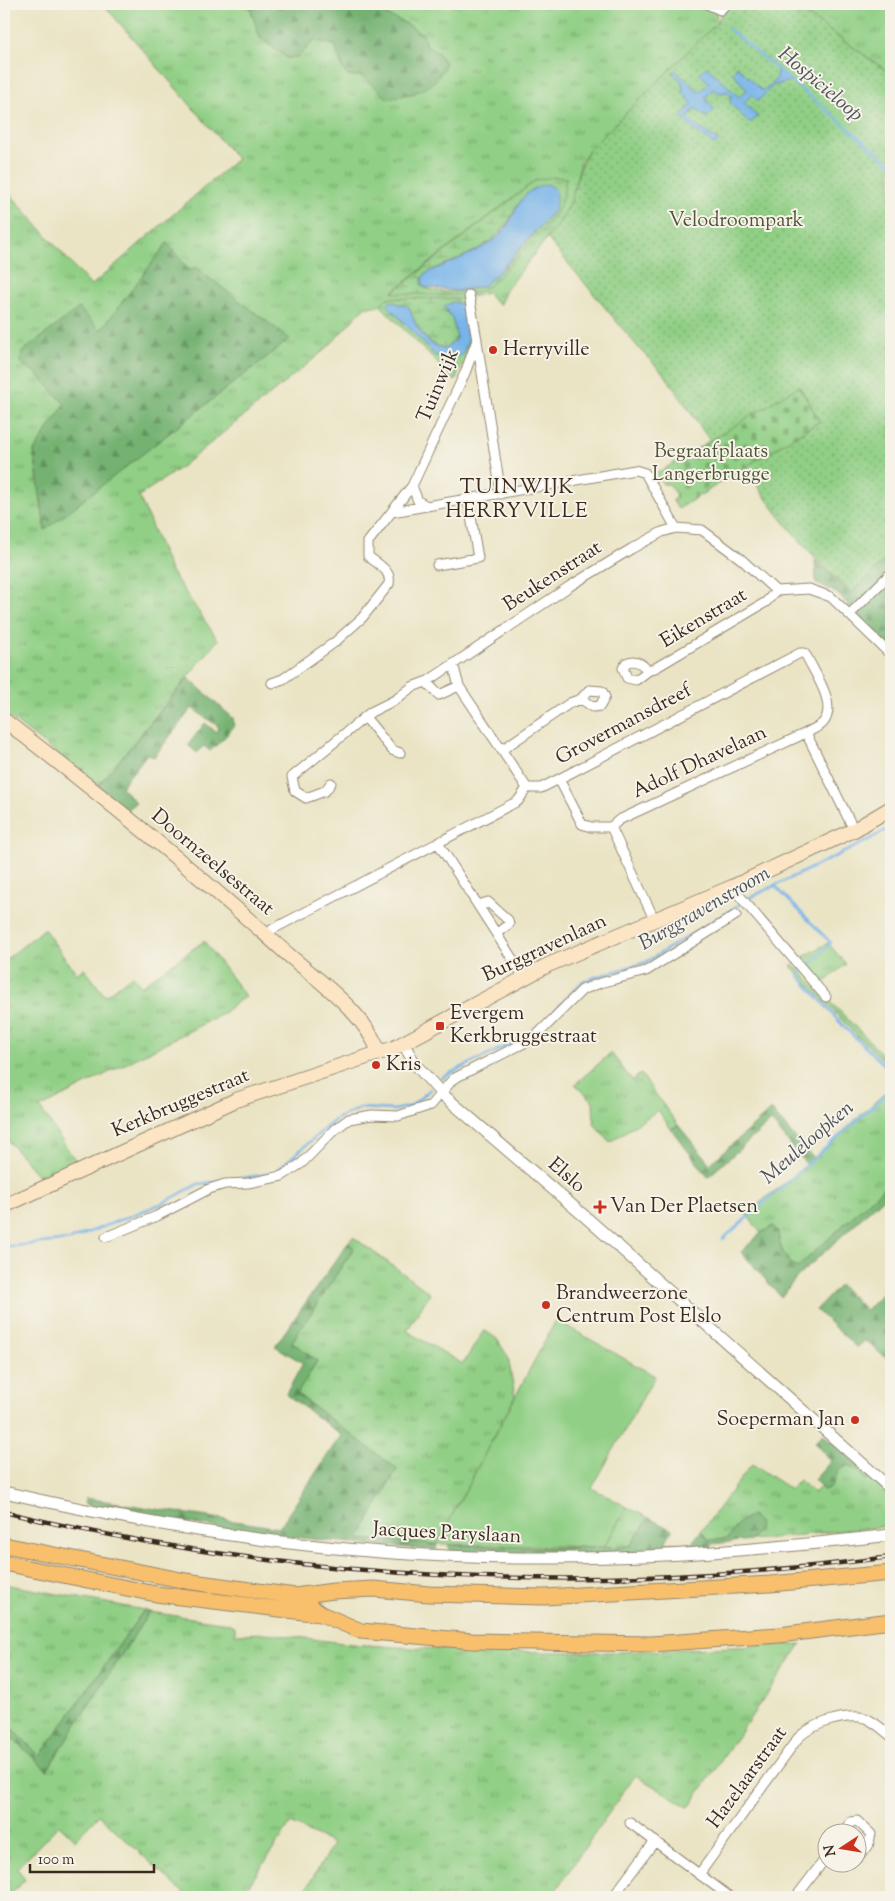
<svg xmlns="http://www.w3.org/2000/svg" width="895" height="1901" font-family="'Sorts Mill Goudy',serif">
<defs>
<pattern id="grass-tufts" width="24" height="20" patternUnits="userSpaceOnUse" patternTransform="scale(1.25)"><rect width="24" height="20" fill="#90cf85"/><path d="M3 7l-1-3M5 7V3M7 7l1-3M15 17l-1-3M17 17v-4M19 17l1-3" fill="none" stroke="#77a86c"/></pattern>
<pattern id="forest-firs" width="22" height="20" patternUnits="userSpaceOnUse" patternTransform="scale(1.25)"><rect width="22" height="20" fill="#74b272"/><path d="M5 1l3.5 6h-7zM16 11l3.5 6h-7z" fill="#60915d"/></pattern>
<pattern id="wetland-marsh" width="20" height="14" patternUnits="userSpaceOnUse" patternTransform="scale(1.25)"><rect width="20" height="14" fill="#90cf85"/><path d="M1 5h8M5 5V1M11 12h8M15 12V8" fill="none" stroke="#77a86c"/></pattern>
<pattern id="cemetery-stones" width="16" height="16" patternUnits="userSpaceOnUse" patternTransform="scale(1.25)"><rect width="16" height="16" fill="#90cf85"/><path d="M2 7V4a2 2 0 0 1 4 0v3zM10 15v-3a2 2 0 0 1 4 0v3z" fill="#77a86c"/></pattern>
<pattern id="park-dots" width="8" height="8" patternUnits="userSpaceOnUse" patternTransform="scale(1.25)"><rect width="8" height="8" fill="#90cf85"/><path d="M2 2h.1M6 6h.1" fill="none" stroke="#77a86c" stroke-width="1.8" stroke-linecap="round"/></pattern>
</defs>
<rect width="100%" height="100%" fill="#f7f3e8"/>
<filter id="ink" filterUnits="userSpaceOnUse"><feTurbulence type="fractalNoise" baseFrequency=".02" numOctaves="2"/><feDisplacementMap in="SourceGraphic" scale="10" xChannelSelector="R" yChannelSelector="G"/><feConvolveMatrix kernelMatrix="1 2 1 2 8 2 1 2 1" color-interpolation-filters="sRGB"/></filter>
<filter id="wash" filterUnits="userSpaceOnUse"><feTurbulence type="fractalNoise" baseFrequency=".0096" numOctaves="4" result="noise"/><feDisplacementMap in="SourceGraphic" scale="20" xChannelSelector="R" yChannelSelector="G"/><feGaussianBlur stdDeviation="1.12" result="paint"/><feColorMatrix in="noise" values="0 0 0 0 0 0 0 0 0 0 0 0 0 0 0 0 0 1.4 0 .05"/><feComposite in="paint" operator="in"/></filter>
<g filter="url(#wash)">
<rect width="100%" height="100%" fill="#eae4c5"/>
<path fill="url(#grass-tufts)" stroke="#667c52" fill-rule="evenodd" d="M 103,4 L 249,4 L 260,38 L 287,58 L 298,57 L 315,40 L 335,45 L 343,70 L 437,51 L 426,46 L 407,24 L 362,4 L 688,4 L 692,6 L 694,4 L 701,4 L 716,12 L 717,23 L 590,149 L 581,161 L 571,202 L 563,218 L 507,289 L 499,305 L 487,293 L 459,300 L 387,298 L 380,305 L 364,308 L 327,348 L 180,468 L 139,496 L 170,570 L 218,640 L 98,786 L 4,713 L 4,187 L 91,286 L 237,159 ZM 536,180 L 562,199 L 555,214 L 499,276 L 470,293 L 393,291 ZM 195,267 L 45,530 L 34,451 L 65,404 L 35,372 Z
M 792,4 L 885,4 L 891,8 L 891,74 Z
M 44,929 L 77,974 L 84,968 L 105,996 L 132,975 L 141,986 L 204,941 L 245,996 L 222,1014 L 40,1108 L 78,1164 L 40,1178 L 4,1136 L 4,961 Z
M 828,943 L 846,964 L 819,987 L 796,961 Z
M 793,964 L 891,1063 L 891,1067 L 855,1034 L 791,966 Z
M 611,1053 L 632,1080 L 641,1074 L 678,1125 L 671,1129 L 658,1110 L 610,1142 L 594,1124 L 593,1101 L 575,1084 Z
M 891,1087 L 891,1181 L 797,1268 C 781,1260 781,1240 773,1226 L 761,1233 L 746,1214 L 807,1165 Z
M 353,1237 L 430,1293 L 407,1331 L 463,1364 L 484,1330 L 497,1339 L 508,1357 L 515,1397 L 437,1544 L 358,1539 L 397,1469 L 297,1394 L 317,1361 L 291,1342 L 354,1248 L 348,1243 Z
M 752,1464 L 790,1489 L 799,1480 L 814,1493 L 820,1487 L 824,1490 L 839,1469 L 848,1465 L 867,1480 L 871,1477 L 891,1497 L 891,1526 L 751,1540 L 753,1536 L 739,1522 L 727,1539 L 709,1540 L 701,1531 Z
M 627,1507 L 649,1518 L 631,1546 L 604,1547 Z
M 4,1584 L 144,1610 L 40,1757 L 4,1720 Z
M 149,1612 L 228,1623 L 235,1627 L 235,1634 L 265,1633 L 351,1644 L 411,1648 L 543,1652 L 622,1652 L 801,1644 L 690,1806 L 688,1807 L 635,1775 L 551,1897 L 301,1897 L 333,1844 L 291,1823 L 241,1897 L 188,1897 L 99,1815 L 75,1840 L 59,1825 L 17,1868 L 25,1880 L 7,1897 L 4,1897 L 4,1731 L 47,1770 Z"/>
<path fill="url(#forest-firs)" stroke="#586e48" d="M 249,4 L 362,4 L 407,24 L 423,34 L 426,46 L 437,51 L 445,63 C 435,92 416,92 388,99 L 362,76 L 348,76 L 343,70 L 335,45 L 315,40 L 298,57 L 287,58 L 260,38 Z
M 167,243 L 190,271 L 195,267 L 290,339 L 45,530 L 34,451 L 65,404 L 35,372 L 26,368 L 21,362 L 22,352 L 79,308 L 101,330 Z
M 891,554 L 891,649 C 880,638 869,627 858,616 C 842,599 840,591 816,584 L 815,560 L 851,593 Z
M 188,678 L 233,718 L 234,726 L 225,737 L 210,751 L 204,746 L 197,753 L 188,745 L 205,723 L 216,732 L 219,727 L 192,708 L 154,757 L 147,754 L 121,787 L 136,802 L 127,810 L 98,786 Z
M 771,1110 L 813,1158 L 807,1165 L 771,1121 L 708,1177 L 671,1129 L 678,1125 L 710,1164 Z
M 891,1181 L 891,1191 L 797,1277 L 781,1297 L 741,1252 L 761,1233 L 773,1226 L 778,1231 C 780,1245 782,1261 797,1268 Z
M 348,1243 L 354,1248 L 292,1342 L 317,1361 L 297,1394 L 397,1469 L 358,1539 L 437,1544 L 436,1550 C 319,1541 200,1529 84,1504 L 85,1498 L 279,1528 L 341,1435 L 286,1394 L 303,1363 L 275,1346 Z
M 840,1285 L 866,1310 L 891,1285 L 891,1362 L 864,1340 L 857,1348 L 816,1310 Z
M 823,1434 L 871,1477 L 867,1480 L 848,1465 L 839,1470 L 831,1487 L 824,1490 L 814,1480 L 831,1461 L 815,1442 Z
M 752,1515 L 759,1524 L 758,1530 L 751,1540 L 711,1544 L 711,1550 L 548,1555 L 451,1552 L 448,1545 L 559,1548 L 630,1546 L 649,1518 L 672,1530 L 665,1543 L 691,1544 L 701,1531 L 709,1540 L 727,1539 L 739,1522 Z
M 144,1610 L 149,1612 L 47,1770 L 4,1731 L 4,1720 L 40,1756 Z"/>
<path fill="url(#wetland-marsh)" stroke="#667c52" fill-rule="evenodd" d="M 555,177 L 566,178 C 564,190 562,204 555,214 C 547,226 494,284 484,289 C 460,300 418,293 392,293 L 536,180 ZM 517,205 L 553,212 C 536,230 503,274 483,285 C 468,294 438,294 423,287 L 421,284 L 425,274 C 464,254 499,249 517,205 Z
M 387,298 L 465,299 L 473,341 L 455,381 L 380,305 ZM 387,305 L 409,307 C 416,327 423,343 446,349 L 457,338 L 452,318 L 445,311 L 464,305 L 468,341 L 436,356 Z"/>
<path fill="url(#cemetery-stones)" stroke="#667c52" d="M 798,386 L 820,421 L 678,509 L 673,501 L 676,495 L 669,484 L 663,484 L 656,474 Z"/>
<path fill="url(#park-dots)" stroke="#667c52" d="M 731,4 L 792,4 L 891,74 L 891,554 L 851,593 C 811,556 774,514 745,467 L 820,421 L 799,386 L 710,441 L 665,375 L 642,352 L 547,238 C 556,226 566,216 571,201 C 577,182 578,166 590,149 L 717,23 L 722,12 Z"/>
<path fill="#90cf85" stroke="#667c52" d="M 556,1320 L 655,1376 L 592,1488 L 627,1507 L 604,1547 L 437,1544 Z"/>
<path fill="#77b4e9" stroke="#596f84" d="M 737,66 L 761,90 L 767,89 L 776,79 L 777,69 L 790,81 L 773,86 L 758,101 L 752,95 L 744,102 L 758,117 L 749,123 L 730,103 L 731,95 L 728,92 L 719,93 L 713,89 L 705,98 L 715,110 L 706,117 L 695,108 L 688,117 L 694,124 L 719,141 L 715,145 L 694,130 L 681,116 L 692,104 L 683,93 L 682,82 L 673,73 L 675,70 L 699,92 L 709,83 L 699,73 L 707,67 L 739,97 L 747,90 L 733,73 Z
M 548,184 L 554,188 C 558,197 557,203 553,212 L 497,274 L 483,286 L 458,291 L 423,287 L 422,279 L 425,274 C 448,262 477,254 497,237 C 519,219 513,190 548,184 Z
M 391,301 L 409,307 C 416,327 423,343 445,349 L 457,338 L 452,318 L 444,306 L 453,302 L 464,305 L 468,341 L 463,354 L 453,359 L 436,356 L 387,305 Z"/>
<g fill="none" stroke-linecap="round" stroke-linejoin="round">
<path stroke="#77b4e9" stroke-width="2.5" d="M 729,29 L 891,164
M 774,885 L 831,943 L 799,976 L 845,1028 L 891,1071
M 747,899 L 865,842 L 891,827
M 437,1083 L 444,1076 L 511,1044 L 543,1023 L 583,981 L 646,962 L 742,903
M 230,1180 L 274,1173 L 336,1119 L 361,1108 L 394,1110 L 411,1106 L 431,1089
M 723,1239 L 891,1090
M 4,1247 L 70,1240 L 163,1203 L 198,1184 L 222,1181"/>
</g>
</g>
<g filter="url(#ink)">
<g fill="none" stroke-linecap="round" stroke-linejoin="round">
<g stroke="#928772" stroke-width="11">
<path id="minor" d="M 707,4 L 720,10 L 726,4
M 477,341 L 501,494
M 412,486 L 418,501 L 427,506
M 392,512 L 635,470 L 645,473 L 676,528
M 437,565 L 478,558 L 468,499
M 850,614 L 891,573
M 453,664 L 459,686 L 527,788
M 648,671 C 642,663 635,658 626,663 L 623,668 L 627,678 L 636,680 L 648,671 L 657,667 L 766,602 L 776,591
M 428,681 L 429,685 L 439,695 L 459,686
M 272,683 L 283,679 L 335,642 L 362,618 L 389,584 C 392,570 377,564 368,556 L 368,542 L 412,486 L 465,373 L 477,340 L 469,295
M 365,717 L 392,750 L 400,753
M 503,749 L 570,703 L 581,699 L 589,690 L 602,691 L 605,697 L 600,706 L 593,707 L 581,699
M 559,779 L 582,824 L 591,827 L 611,827
M 331,783 L 325,791 L 306,798 L 295,791 L 292,777 L 371,712 L 395,700 L 412,687 L 428,681 L 570,586 L 631,549 L 662,532 L 676,528 L 702,530 L 741,559 L 776,591 L 809,589 L 831,597 L 891,655
M 438,843 L 524,977
M 732,887 L 826,997
M 479,905 L 488,902 L 508,920 L 509,924 L 497,933
M 655,921 L 611,827 L 619,820 L 806,733
M 267,935 L 273,929 L 518,801 L 527,788 L 541,788 L 559,779 L 800,653 L 804,653 L 807,657 C 815,674 838,705 823,723 C 819,727 811,730 806,733 L 854,830
M 106,1237 L 157,1216 L 209,1189 L 225,1184 L 248,1183 L 282,1176 L 302,1163 L 334,1130 L 349,1119 L 372,1115 L 398,1116 L 431,1105 L 453,1079 L 534,1038 L 582,990 L 600,983 L 646,971 L 736,915
M 630,1823 L 730,1897
M 843,1834 L 851,1822 L 857,1821 L 871,1834 L 868,1846 L 858,1858
M 700,1873 L 798,1738 C 812,1724 844,1713 865,1718 C 874,1721 883,1730 891,1736
M 613,1897 L 655,1841
M 796,1897 L 828,1855"/>
</g>
<g stroke="#928772" stroke-width="13">
<path id="tertiary" d="M 403,1043 L 415,1064 L 442,1094 L 589,1220 L 891,1489
M 4,1492 C 184,1534 370,1560 555,1558 C 668,1558 780,1548 891,1535"/>
</g>
<g stroke="#928772" stroke-width="16">
<path id="secondary" d="M 4,720 C 100,794 194,870 284,951 C 317,980 363,1010 379,1052
M 4,1206 L 236,1100 L 394,1048 L 548,965 L 732,887 L 854,830 L 891,808"/>
</g>
<g stroke="#928772" stroke-width="17">
<path id="trunk" d="M 4,1545 L 186,1581 L 295,1596 L 334,1591 L 374,1589 L 429,1594 L 544,1597 L 770,1584 L 891,1573
M 4,1563 L 156,1594 L 320,1614
M 295,1596 L 321,1614 L 361,1631 L 472,1641 L 651,1644 L 779,1635 L 891,1621"/>
</g>
<use href="#minor" stroke="#fff" stroke-width="9"/>
<use href="#tertiary" stroke="#fff" stroke-width="11"/>
<use href="#secondary" stroke="#fce5c4" stroke-width="14"/>
<use href="#trunk" stroke="#f8bf6c" stroke-width="15"/>
<g stroke="#3b2a1e" stroke-width="4.5">
<path id="rail" d="M 4,1512 C 294,1582 596,1596 891,1557"/>
</g>
<use href="#rail" stroke="#f7f3e8" stroke-width="2.5" stroke-dasharray="8" stroke-linecap="butt"/>
</g>
</g>
<g fill="#c8321e" stroke="#f7f3e8" stroke-width="2">
<circle cx="493" cy="350" r="5"/>
<rect x="435" y="1021" width="10" height="10" rx="2.5"/>
<circle cx="376" cy="1065" r="5"/>
<path d="M597.5 1199.5h5v5h5v5h-5v5h-5v-5h-5v-5h5z"/>
<circle cx="546" cy="1305" r="5"/>
<circle cx="855" cy="1420" r="5"/>
</g>
<g text-anchor="middle" dominant-baseline="central" stroke-width="4" stroke-linejoin="round" paint-order="stroke">
<g font-size="20" fill="#505338" stroke="#f7f3e8">
<text x="736" y="221">Velodroompark</text>
<text x="711" y="452">Begraafplaats<tspan x="711" dy="23">Langerbrugge</tspan></text>
</g>
<g font-size="20" fill="#3b2a1e" stroke="#f7f3e8" text-anchor="start">
<text x="503" y="350">Herryville</text>
<text x="450" y="1014">Evergem<tspan x="450" dy="23">Kerkbruggestraat</tspan></text>
<text x="386" y="1065">Kris</text>
<text x="610" y="1207">Van Der Plaetsen</text>
<text x="556" y="1294">Brandweerzone<tspan x="556" dy="23">Centrum Post Elslo</tspan></text>
<text x="845" y="1420" text-anchor="end">Soeperman Jan</text>
</g>
<g font-size="20" fill="#3b2a1e" stroke="#f7f3e8">
<text transform="translate(439 386) rotate(-67)">Tuinwijk</text>
<text transform="translate(553 577) rotate(-33)">Beukenstraat</text>
<text transform="translate(704 619) rotate(-31)">Eikenstraat</text>
<text transform="translate(624 725) rotate(-28)">Grovermansdreef</text>
<text transform="translate(700 763) rotate(-25)">Adolf Dhavelaan</text>
<text transform="translate(212 863) rotate(40)">Doornzeelsestraat</text>
<text transform="translate(545 949) rotate(-25)">Burggravenlaan</text>
<text transform="translate(181 1104) rotate(-23)">Kerkbruggestraat</text>
<text transform="translate(566 1176) rotate(41)">Elslo</text>
<text transform="translate(447 1534) rotate(3)">Jacques Paryslaan</text>
<text transform="translate(748 1778) rotate(-54)">Hazelaarstraat</text>
</g>
<g font-size="21" font-style="italic" fill="#4d535b" stroke="#f7f3e8">
<text transform="translate(820 85) rotate(40)">Hospicieloop</text>
<text transform="translate(705 909) rotate(-30)">Burggravenstroom</text>
<text transform="translate(808 1143) rotate(-41)">Meuleloopken</text>
</g>
<g font-size="21" letter-spacing="1" fill="#3b2a1e" stroke="#f7f3e8">
<text x="517" y="488">TUINWIJK<tspan x="517" dy="24">HERRYVILLE</tspan></text>
</g>
</g>
<rect width="895" height="1901" fill="none" stroke="#f7f3e8" stroke-width="20"/>
<g transform="translate(842 1848) rotate(258)"><circle r="24" fill="#f7f3e8" stroke="#aca397"/>
<path d="M0-4L9 19L0 12L-9 19Z" fill="#c8321e"/>
<text y="-8" font-size="14" font-weight="bold" text-anchor="middle" fill="#3b2a1e">N</text>
</g>
<path d="M30 1864v8h124v-8" fill="none" stroke="#3b2a1e" stroke-width="2.5"/>
<text x="38" y="1864" font-size="15" fill="#3b2a1e" stroke="#f7f3e8" stroke-width="4" paint-order="stroke">100 m</text>
</svg>
